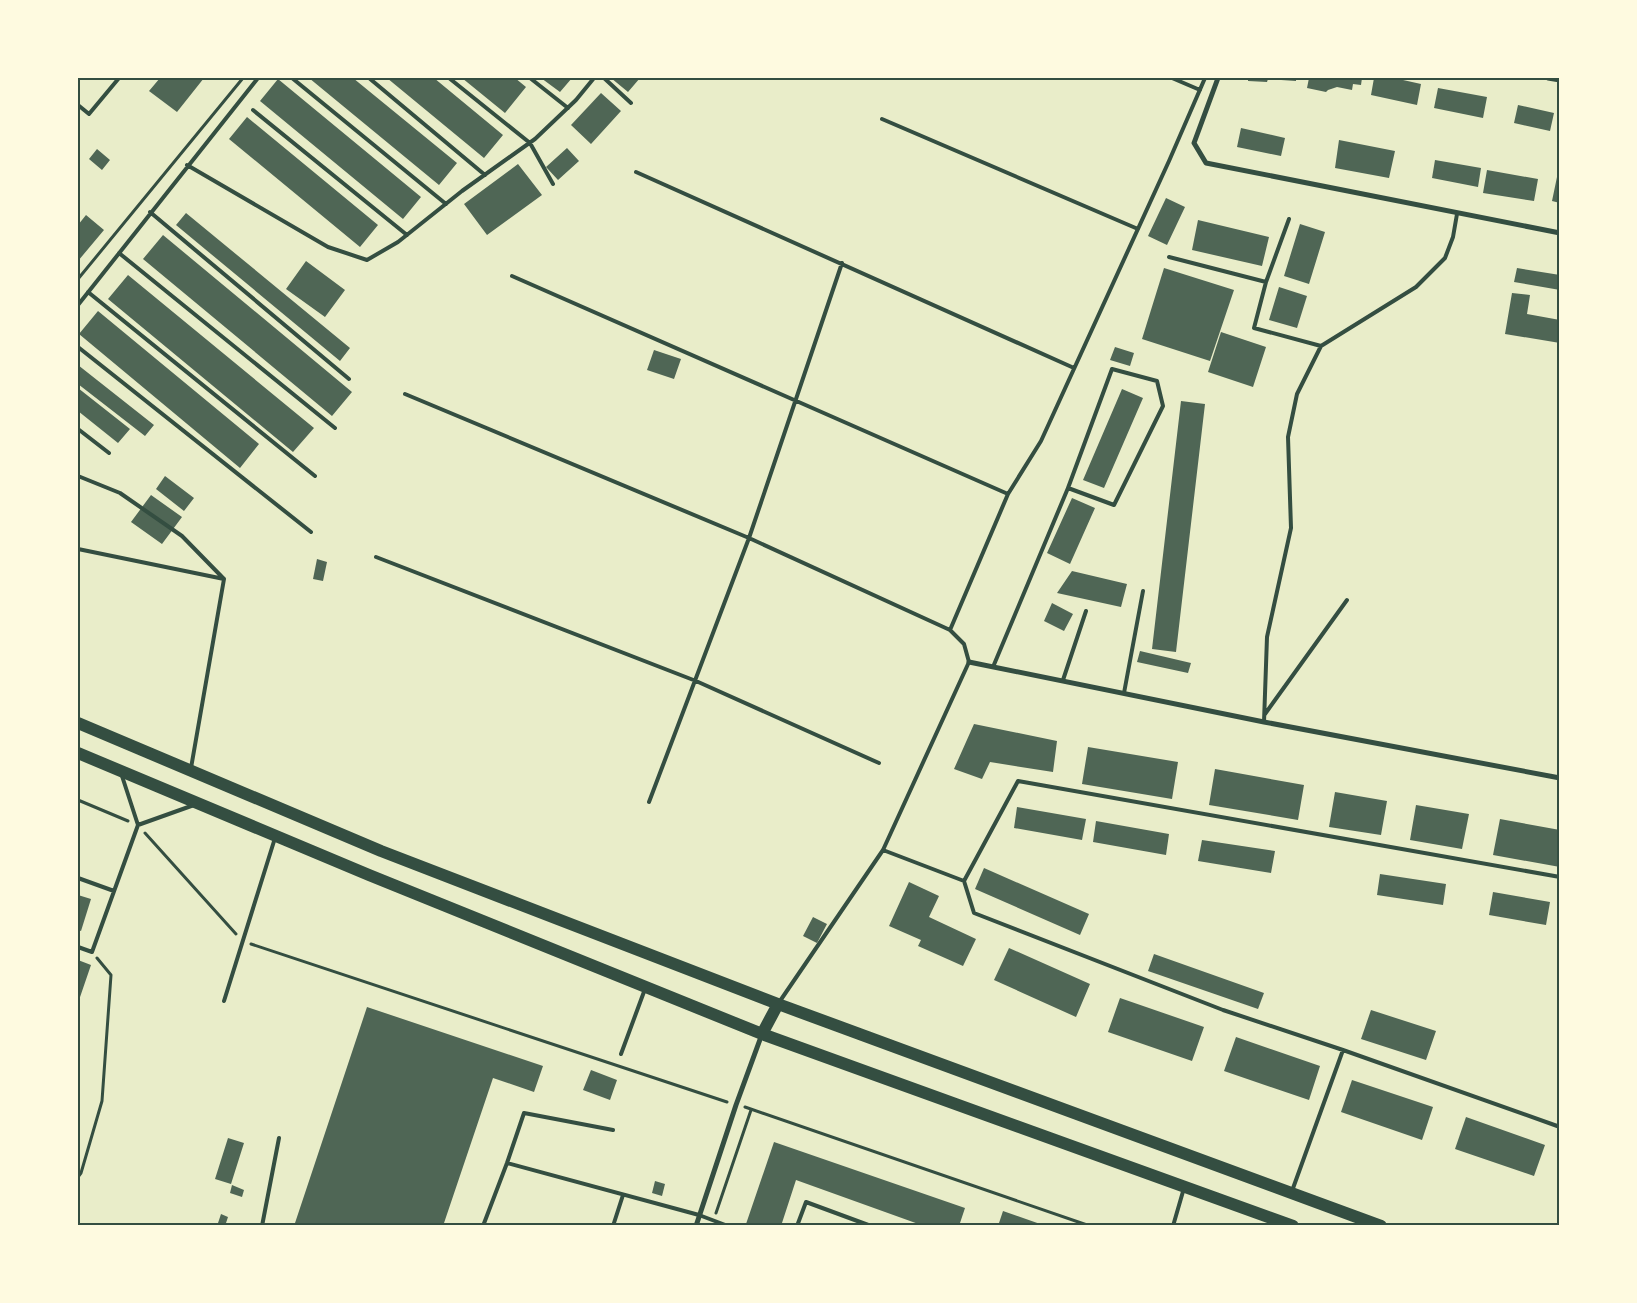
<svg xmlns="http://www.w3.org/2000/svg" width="1637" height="1303" font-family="'PT Sans',sans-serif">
<rect width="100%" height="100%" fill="#e9edc9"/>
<path fill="#4f6655" d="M 160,78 L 204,78 L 177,112 L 149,91 Z
M 309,78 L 353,78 L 457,163 L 439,185 Z
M 387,78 L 434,78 L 503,135 L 484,158 Z
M 462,78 L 515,78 L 526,87 L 505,113 Z
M 541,78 L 572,78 L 560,92 Z
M 611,78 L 640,78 L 628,92 Z
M 1248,78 L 1296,78 L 1296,81 L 1268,79 L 1267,82 L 1248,81 Z
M 1309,78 L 1362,78 L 1361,85 L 1353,84 L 1352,90 L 1337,87 L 1328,90 L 1326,92 L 1307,88 Z
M 1374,78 L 1394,78 L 1421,84 L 1417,105 L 1371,95 Z
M 278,79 L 421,197 L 403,219 L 260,101 Z
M 1438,88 L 1487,97 L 1483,118 L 1434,108 Z
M 601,93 L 621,111 L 591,144 L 571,125 Z
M 1518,105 L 1554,113 L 1550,131 L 1514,123 Z
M 247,117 L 378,225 L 360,247 L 229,139 Z
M 1241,128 L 1285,138 L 1281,156 L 1237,147 Z
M 1339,140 L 1395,151 L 1389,178 L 1335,168 Z
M 567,148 L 579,161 L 558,180 L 546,167 Z
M 97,149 L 110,160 L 102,170 L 89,159 Z
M 1435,160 L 1481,168 L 1478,187 L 1432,178 Z
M 518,164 L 542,195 L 487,235 L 464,204 Z
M 1487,170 L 1538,179 L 1534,201 L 1483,193 Z
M 1557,177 L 1560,178 L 1560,203 L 1552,201 Z
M 1166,198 L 1185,207 L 1167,245 L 1148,236 Z
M 186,213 L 350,348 L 340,361 L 176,225 Z
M 86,215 L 104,230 L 78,261 L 78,225 Z
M 1198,220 L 1269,237 L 1262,266 L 1192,250 Z
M 1300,224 L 1325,232 L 1309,284 L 1284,276 Z
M 163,235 L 352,392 L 332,416 L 143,259 Z
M 306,261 L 345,290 L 325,317 L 286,289 Z
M 1164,268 L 1234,290 L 1210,361 L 1142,339 Z
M 1517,268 L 1560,275 L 1560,290 L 1514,282 Z
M 128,275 L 314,428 L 293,452 L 108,299 Z
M 1279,287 L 1307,296 L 1297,328 L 1269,320 Z
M 1512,293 L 1530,295 L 1527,314 L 1560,320 L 1560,343 L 1505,334 Z
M 98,311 L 259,444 L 240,468 L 79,334 Z
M 1221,332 L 1266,347 L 1253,387 L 1208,372 Z
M 1115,347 L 1134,353 L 1130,366 L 1110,360 Z
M 654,350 L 681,359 L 674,379 L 647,370 Z
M 78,365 L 154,425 L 145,436 L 78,384 Z
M 78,388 L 130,429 L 118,443 L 78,411 Z
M 1122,389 L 1143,398 L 1104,488 L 1083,480 Z
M 1181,401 L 1205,404 L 1176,652 L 1152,649 Z
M 165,476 L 194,498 L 184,511 L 156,489 Z
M 151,495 L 182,517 L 162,544 L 131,522 Z
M 1072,498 L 1095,508 L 1070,564 L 1047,553 Z
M 317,559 L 327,562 L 323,581 L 313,579 Z
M 1072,571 L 1127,584 L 1121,607 L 1057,593 Z
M 1052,603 L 1073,614 L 1064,631 L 1044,621 Z
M 1140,651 L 1191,663 L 1188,673 L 1137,662 Z
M 974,724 L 1057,741 L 1053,772 L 990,762 L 982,779 L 954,769 Z
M 1088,747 L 1178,762 L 1172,799 L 1082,784 Z
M 1215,769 L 1304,785 L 1298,820 L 1209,805 Z
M 1335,792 L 1387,801 L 1381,835 L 1329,827 Z
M 1416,805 L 1469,814 L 1462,849 L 1410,840 Z
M 1017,807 L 1086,819 L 1082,840 L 1014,828 Z
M 1500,819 L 1560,830 L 1560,867 L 1493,855 Z
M 1096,821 L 1169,834 L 1166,855 L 1093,842 Z
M 1202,840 L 1275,851 L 1271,873 L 1198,861 Z
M 984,868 L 1089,914 L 1080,935 L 975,889 Z
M 1380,874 L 1446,884 L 1443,905 L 1377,895 Z
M 909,882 L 939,896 L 929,917 L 976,939 L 963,966 L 918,946 L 921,940 L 889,926 Z
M 1493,892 L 1550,902 L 1546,925 L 1489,915 Z
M 78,895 L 91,899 L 81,931 L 78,930 Z
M 813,917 L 827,924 L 817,943 L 803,936 Z
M 1009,948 L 1090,984 L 1076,1017 L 994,980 Z
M 1154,954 L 1264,993 L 1258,1009 L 1148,971 Z
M 78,960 L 91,965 L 78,1003 Z
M 1120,998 L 1204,1027 L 1192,1061 L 1108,1032 Z
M 367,1007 L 543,1066 L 534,1092 L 493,1078 L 443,1226 L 294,1226 Z
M 1371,1010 L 1436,1031 L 1426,1060 L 1361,1039 Z
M 1236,1037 L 1320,1066 L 1309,1100 L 1224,1071 Z
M 591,1070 L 617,1080 L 610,1100 L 583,1090 Z
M 1352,1080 L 1433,1107 L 1422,1140 L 1341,1112 Z
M 1466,1117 L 1545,1145 L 1534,1176 L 1455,1149 Z
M 228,1138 L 244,1143 L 231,1184 L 215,1179 Z
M 774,1142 L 965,1208 L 959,1226 L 924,1226 L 796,1180 L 781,1226 L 751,1226 L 746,1224 Z
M 655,1181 L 665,1184 L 662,1196 L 652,1193 Z
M 232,1185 L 244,1190 L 242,1197 L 230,1193 Z
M 1003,1211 L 1043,1225 L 1043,1226 L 998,1226 Z
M 221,1214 L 228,1217 L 225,1226 L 218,1223 Z"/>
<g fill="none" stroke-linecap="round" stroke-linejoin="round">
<path stroke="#344e41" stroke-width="3" d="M 78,279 L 243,78
M 78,800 L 128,821
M 145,833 L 236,934
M 251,944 L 727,1102
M 745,1107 L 1090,1226
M 78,1177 L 81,1173 L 102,1101 L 111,975 L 97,958
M 716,1213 L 751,1110"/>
<path stroke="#344e41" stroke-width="4" d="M 292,78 L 446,204
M 369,78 L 485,175
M 449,78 L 530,143 L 553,184
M 530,78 L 568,108
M 604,78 L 631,103
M 1172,78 L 1200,90
M 78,105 L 89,114 L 119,78
M 253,110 L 407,235
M 882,119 L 1138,229
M 187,165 L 328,247 L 367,260 L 398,242 L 462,191 L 535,139 L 576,100 L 594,78
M 636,172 L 1074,368
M 150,212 L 349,379
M 119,253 L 335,428
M 1169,257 L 1266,282 L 1254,328 L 1321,346
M 512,276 L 1008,494
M 1266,282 L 1289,219
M 88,292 L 315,476
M 78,305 L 258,78
M 78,347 L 311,532
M 405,394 L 749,538 L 950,630
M 78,429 L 109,453
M 78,476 L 120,493 L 182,536 L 224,579 L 191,768
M 78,549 L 224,579
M 376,557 L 696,681 L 879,763
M 993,667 L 1068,488 L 1114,505 L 1163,406 L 1157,381 L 1112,369 L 1068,488
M 1063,680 L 1086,611
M 1124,693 L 1143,591
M 1265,714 L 1347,600
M 1264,722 L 1267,637 L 1291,528 L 1288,437 L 1297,394 L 1321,346 L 1416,287 L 1445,258 L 1453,237 L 1457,214
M 122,776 L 138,825 L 194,805
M 649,802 L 749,538 L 842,263
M 883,850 L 964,881 L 974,913 L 1223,1010 L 1343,1050 L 1560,1127
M 78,878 L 114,891
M 964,881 L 1018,781 L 1560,877
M 78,947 L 92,952 L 138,825
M 224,1001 L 275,838
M 780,1001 L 883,850 L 969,662 L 964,644 L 950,630 L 1008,494 L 1041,441 L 1169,161 L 1205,78
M 621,1054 L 645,989
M 507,1163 L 699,1215 L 728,1226
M 1292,1191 L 1343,1050
M 262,1226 L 279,1138
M 483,1226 L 507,1163 L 524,1113 L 613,1130
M 613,1226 L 623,1195
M 797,1226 L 806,1202 L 871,1226
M 1173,1226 L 1184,1188"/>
<path stroke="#344e41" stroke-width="5" d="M 1218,78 L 1194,143 L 1206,163 L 1560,233
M 1548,78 L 1560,80
M 969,662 L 1264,722 L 1560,778
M 696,1226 L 736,1105 L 762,1034"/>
<path stroke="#344e41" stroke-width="12" d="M 78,723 L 381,851 L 778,1004 L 1381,1226
M 78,753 L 369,875 L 762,1034 L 1293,1226
M 762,1034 L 778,1004"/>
</g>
<rect width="1637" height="1303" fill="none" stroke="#fefae0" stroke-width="158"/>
<rect x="79" y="79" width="1479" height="1145" fill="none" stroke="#344e41" stroke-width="2"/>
</svg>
